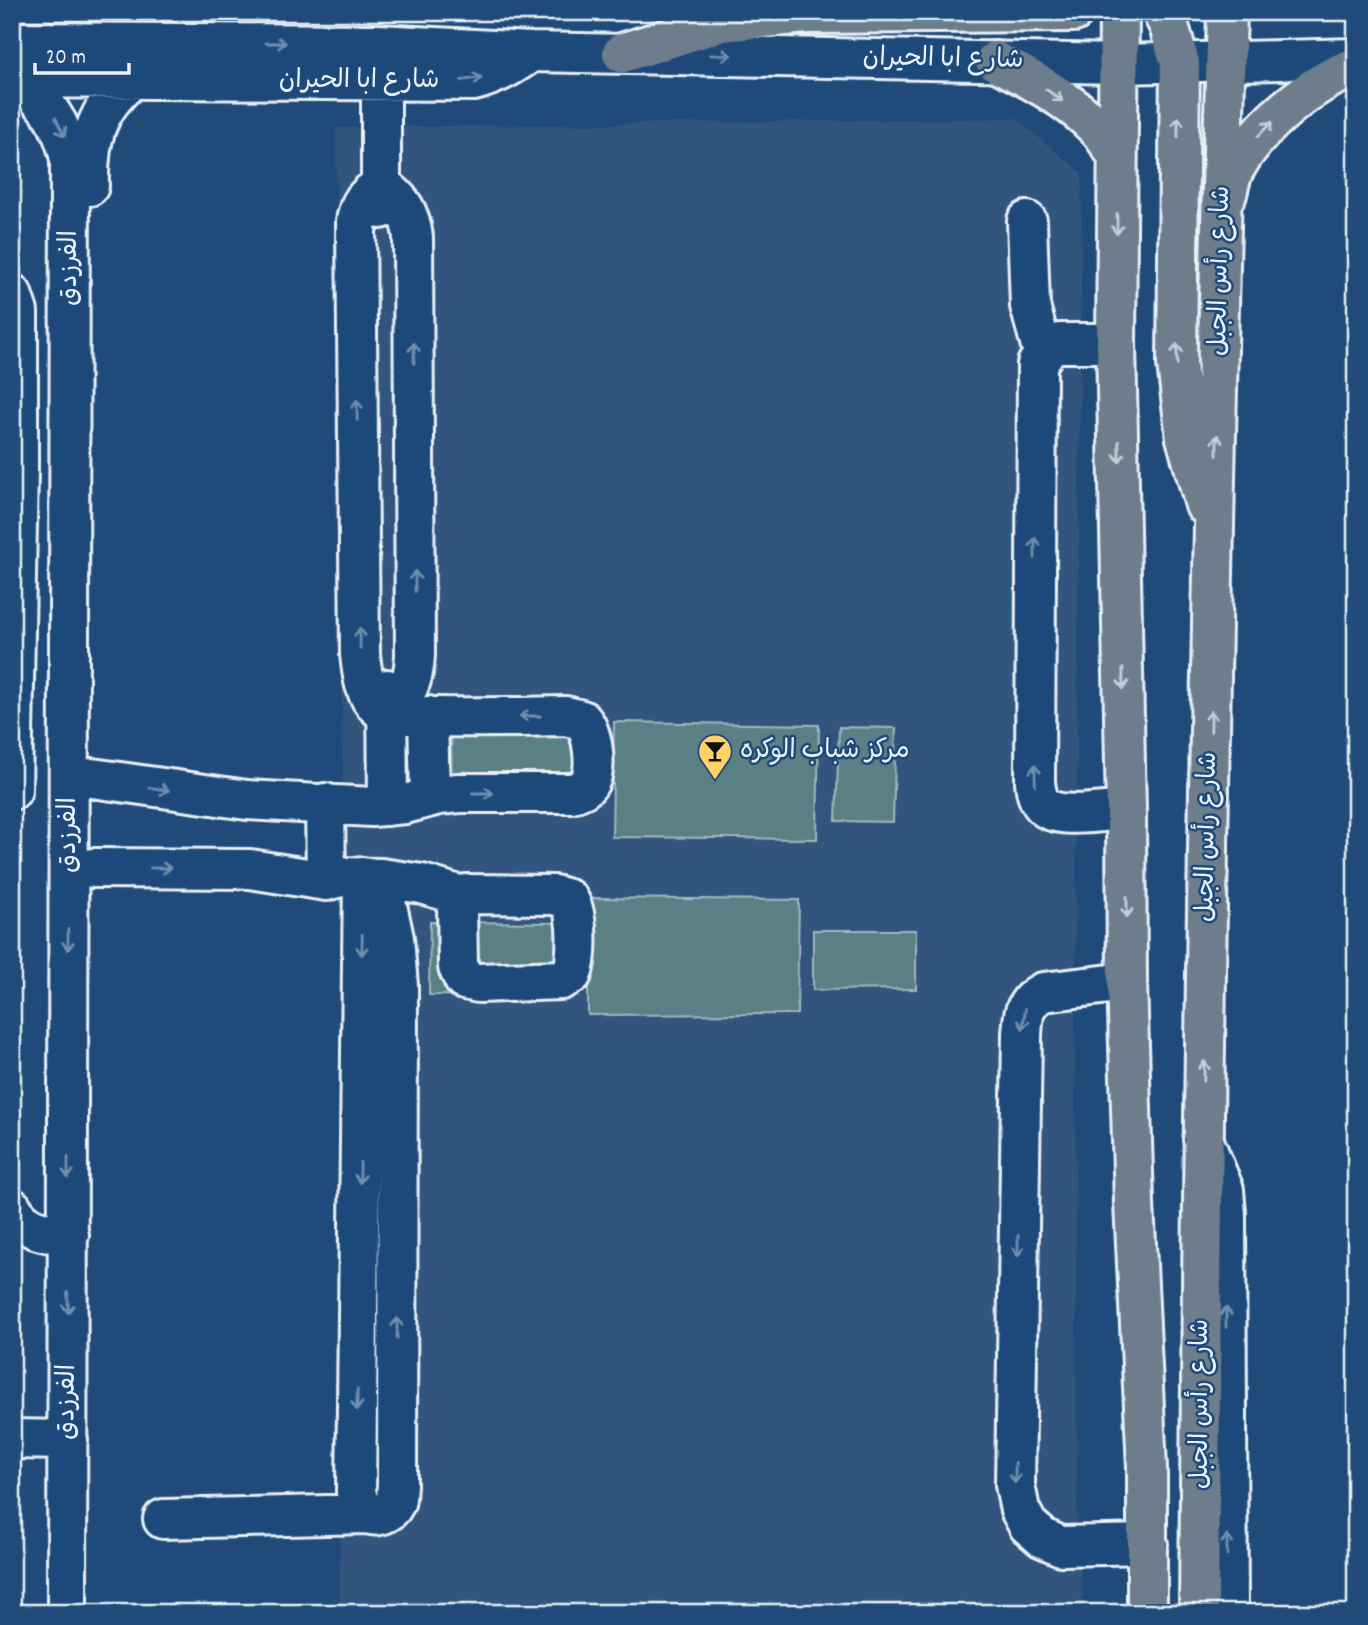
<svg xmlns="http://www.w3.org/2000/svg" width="1368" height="1625" font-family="Dekko,'Playpen Sans Arabic',sans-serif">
<rect width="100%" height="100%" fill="#1f4a7a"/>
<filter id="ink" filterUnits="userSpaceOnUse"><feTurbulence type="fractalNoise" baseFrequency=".0143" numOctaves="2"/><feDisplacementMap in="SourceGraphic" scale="14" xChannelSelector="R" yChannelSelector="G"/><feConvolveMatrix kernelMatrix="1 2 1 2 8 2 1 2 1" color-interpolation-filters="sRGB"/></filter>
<g filter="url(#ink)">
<path fill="#33547d" d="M 1015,118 L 1082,173 L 1075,987 L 1077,1546 L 1083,1591 L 1081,1613 L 340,1613 L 341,868 L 343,804 L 336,128 Z"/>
<path fill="#5a8086" stroke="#a1b8bf" stroke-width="2" d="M 577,720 L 578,790 L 452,791 L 451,722 Z
M 614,722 L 819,725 L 817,839 L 612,837 Z
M 839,727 L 896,728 L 893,822 L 836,821 Z
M 588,898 L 799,900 L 797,1014 L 588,1015 Z
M 430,922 L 571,923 L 569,997 L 429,995 Z
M 813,930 L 916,930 L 916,989 L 813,990 Z"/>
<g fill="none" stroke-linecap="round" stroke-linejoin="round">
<g stroke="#e8f1f8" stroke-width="44">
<path id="minor" d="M 12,42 L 378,44 L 531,52 L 1120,64 L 1356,58
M 12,78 L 474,81 C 496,75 512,66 531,52
M 14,78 C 46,99 62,123 70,159 L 67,1613
M 381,81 L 381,209
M 89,186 C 88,140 95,110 132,79
M 1027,221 L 1030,306 L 1043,353
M 12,294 L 18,312 L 18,470 L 12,790
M 1116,343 L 1060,343 L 1049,346 L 1037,364 L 1035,782 C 1036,792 1038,802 1046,808 C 1062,819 1107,811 1126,810
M 387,689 L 388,806
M 428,716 L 430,797
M 92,778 L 247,800 L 372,807 L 405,804 L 439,795 L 459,793 L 571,793 C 579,791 586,789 590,781 C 597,766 593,732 582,720 L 566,716 C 535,716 398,722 379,708 C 364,696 362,672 360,654 L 356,221 C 359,203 366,195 381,185 C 402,199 410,213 413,237 L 415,655 C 414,681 407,696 387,712
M 325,803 L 326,881
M 93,868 L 250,869 L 326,881 L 341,877 L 381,878 L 422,884 L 462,896
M 363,877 L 356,1492 C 360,1507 366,1520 383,1514 C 389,1512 392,1509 395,1503 C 397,1498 396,1491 397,1485 L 398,986 L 394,938 L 381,878
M 466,894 L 554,895 L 568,899 C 579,911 578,959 572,974 L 561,980 L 479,983 L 464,980 L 458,967 L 457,905 L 458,899 Z
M 1127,982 L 1043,992 C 1024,1002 1023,1014 1022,1035 L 1015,1485 L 1020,1510 L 1028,1525 L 1043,1538 L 1061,1546 L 1148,1544
M 1203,1139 L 1224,1190 L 1226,1214 L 1228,1613
M 12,1208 C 25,1231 45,1233 69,1235
M 12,1439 L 68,1440
M 163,1519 L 367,1514"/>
</g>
<g stroke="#e8f1f8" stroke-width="44">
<path id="major" d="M 1119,12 L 1116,343 L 1126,810 L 1127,982 L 1134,1203 L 1147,1468 L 1147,1613
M 1162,12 L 1169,26 L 1180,63 L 1177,364 L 1186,438 L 1205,505
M 622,53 L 721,22 L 807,14 L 1074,12
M 995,61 C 1031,79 1069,99 1098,129 C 1105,136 1111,147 1117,156
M 1227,194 C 1229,185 1231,175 1235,168 C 1258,127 1311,82 1356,67
M 1199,1613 C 1203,1079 1211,546 1227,12"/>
</g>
<use href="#minor" stroke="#1f4a7a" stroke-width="38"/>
<use href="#major" stroke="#6d7d8c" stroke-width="38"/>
</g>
<defs><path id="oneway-shaft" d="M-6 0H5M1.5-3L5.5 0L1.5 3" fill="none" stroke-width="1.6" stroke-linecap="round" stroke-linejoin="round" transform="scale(1.75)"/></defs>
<g stroke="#6f8dac">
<use href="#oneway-shaft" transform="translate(276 43)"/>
<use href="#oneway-shaft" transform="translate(721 55) rotate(1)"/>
<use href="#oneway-shaft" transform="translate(472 79) rotate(-8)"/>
<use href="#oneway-shaft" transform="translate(60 127) rotate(64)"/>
<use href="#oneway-shaft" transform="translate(414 353) rotate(-90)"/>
<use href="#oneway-shaft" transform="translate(357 410) rotate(-91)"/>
<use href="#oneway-shaft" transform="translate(1035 548) rotate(-90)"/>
<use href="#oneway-shaft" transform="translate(415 581) rotate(-90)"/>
<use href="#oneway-shaft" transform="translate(360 638) rotate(-91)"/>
<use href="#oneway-shaft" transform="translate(530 716) rotate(180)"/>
<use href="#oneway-shaft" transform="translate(1035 775) rotate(-92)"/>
<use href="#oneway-shaft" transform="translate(159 789) rotate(9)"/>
<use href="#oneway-shaft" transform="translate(483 793)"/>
<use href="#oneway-shaft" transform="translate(161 868) rotate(1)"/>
<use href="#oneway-shaft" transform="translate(68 940) rotate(90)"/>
<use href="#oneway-shaft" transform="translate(362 945) rotate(91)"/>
<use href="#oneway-shaft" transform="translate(1024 1019) rotate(98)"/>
<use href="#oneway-shaft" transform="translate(68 1168) rotate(90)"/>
<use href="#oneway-shaft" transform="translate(360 1173) rotate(91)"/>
<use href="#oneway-shaft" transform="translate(1018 1246) rotate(91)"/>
<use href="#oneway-shaft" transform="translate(68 1303) rotate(88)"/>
<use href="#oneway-shaft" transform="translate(1226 1317) rotate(-90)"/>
<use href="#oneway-shaft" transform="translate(397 1328) rotate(-90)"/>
<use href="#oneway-shaft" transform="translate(357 1400) rotate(91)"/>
<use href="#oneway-shaft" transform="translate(1015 1473) rotate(91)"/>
<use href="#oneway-shaft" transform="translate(1227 1545) rotate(-90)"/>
</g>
<g stroke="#c3ced8">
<use href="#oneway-shaft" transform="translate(1054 95) rotate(35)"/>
<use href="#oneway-shaft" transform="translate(1178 127) rotate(-89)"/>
<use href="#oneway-shaft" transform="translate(1265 129) rotate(-46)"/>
<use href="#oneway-shaft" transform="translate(1117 224) rotate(90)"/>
<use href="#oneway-shaft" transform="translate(1177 354) rotate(-91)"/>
<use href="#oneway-shaft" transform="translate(1217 445) rotate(-89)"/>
<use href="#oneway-shaft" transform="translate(1119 452) rotate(89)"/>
<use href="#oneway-shaft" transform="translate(1123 679) rotate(89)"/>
<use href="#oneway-shaft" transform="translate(1211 721) rotate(-89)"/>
<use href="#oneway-shaft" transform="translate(1127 907) rotate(90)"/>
<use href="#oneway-shaft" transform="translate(1204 1071) rotate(-89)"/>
</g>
</g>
<defs>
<g id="bar-pin" transform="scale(1.75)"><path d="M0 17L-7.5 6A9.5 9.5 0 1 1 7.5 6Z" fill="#ffd166" stroke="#1f4a7a"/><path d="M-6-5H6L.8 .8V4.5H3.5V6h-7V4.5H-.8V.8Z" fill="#111"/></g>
</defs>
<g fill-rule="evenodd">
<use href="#bar-pin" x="715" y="751"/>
</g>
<g text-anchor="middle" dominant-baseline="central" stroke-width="5" stroke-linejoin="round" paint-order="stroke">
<g font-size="26" fill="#e8f1f8" stroke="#1f4a7a">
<text transform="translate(943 60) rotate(1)">شارع ابا الحيران</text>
<text x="359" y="81">شارع ابا الحيران</text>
<text transform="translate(70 268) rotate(-90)">الفرزدق</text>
<text transform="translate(1221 271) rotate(-89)">شارع رأس الجبل</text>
<text transform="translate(69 835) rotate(-90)">الفرزدق</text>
<text transform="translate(1208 837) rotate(-89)">شارع رأس الجبل</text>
<text transform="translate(68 1402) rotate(-89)">الفرزدق</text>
<text transform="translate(1201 1404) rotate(-90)">شارع رأس الجبل</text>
</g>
<g font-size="26" fill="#e8f1f8" stroke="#1f4a7a" text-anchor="start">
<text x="740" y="751">مركز شباب الوكره</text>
</g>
</g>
<rect width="1368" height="1625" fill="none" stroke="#1f4a7a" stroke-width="42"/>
<rect x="21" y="21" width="1326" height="1583" fill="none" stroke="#e8f1f8" stroke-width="2.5" filter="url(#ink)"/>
<path d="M35 63v10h94v-10" fill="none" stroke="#e8f1f8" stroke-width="3.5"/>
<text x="46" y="63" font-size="21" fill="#e8f1f8" stroke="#1f4a7a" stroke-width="5" paint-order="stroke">20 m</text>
</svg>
